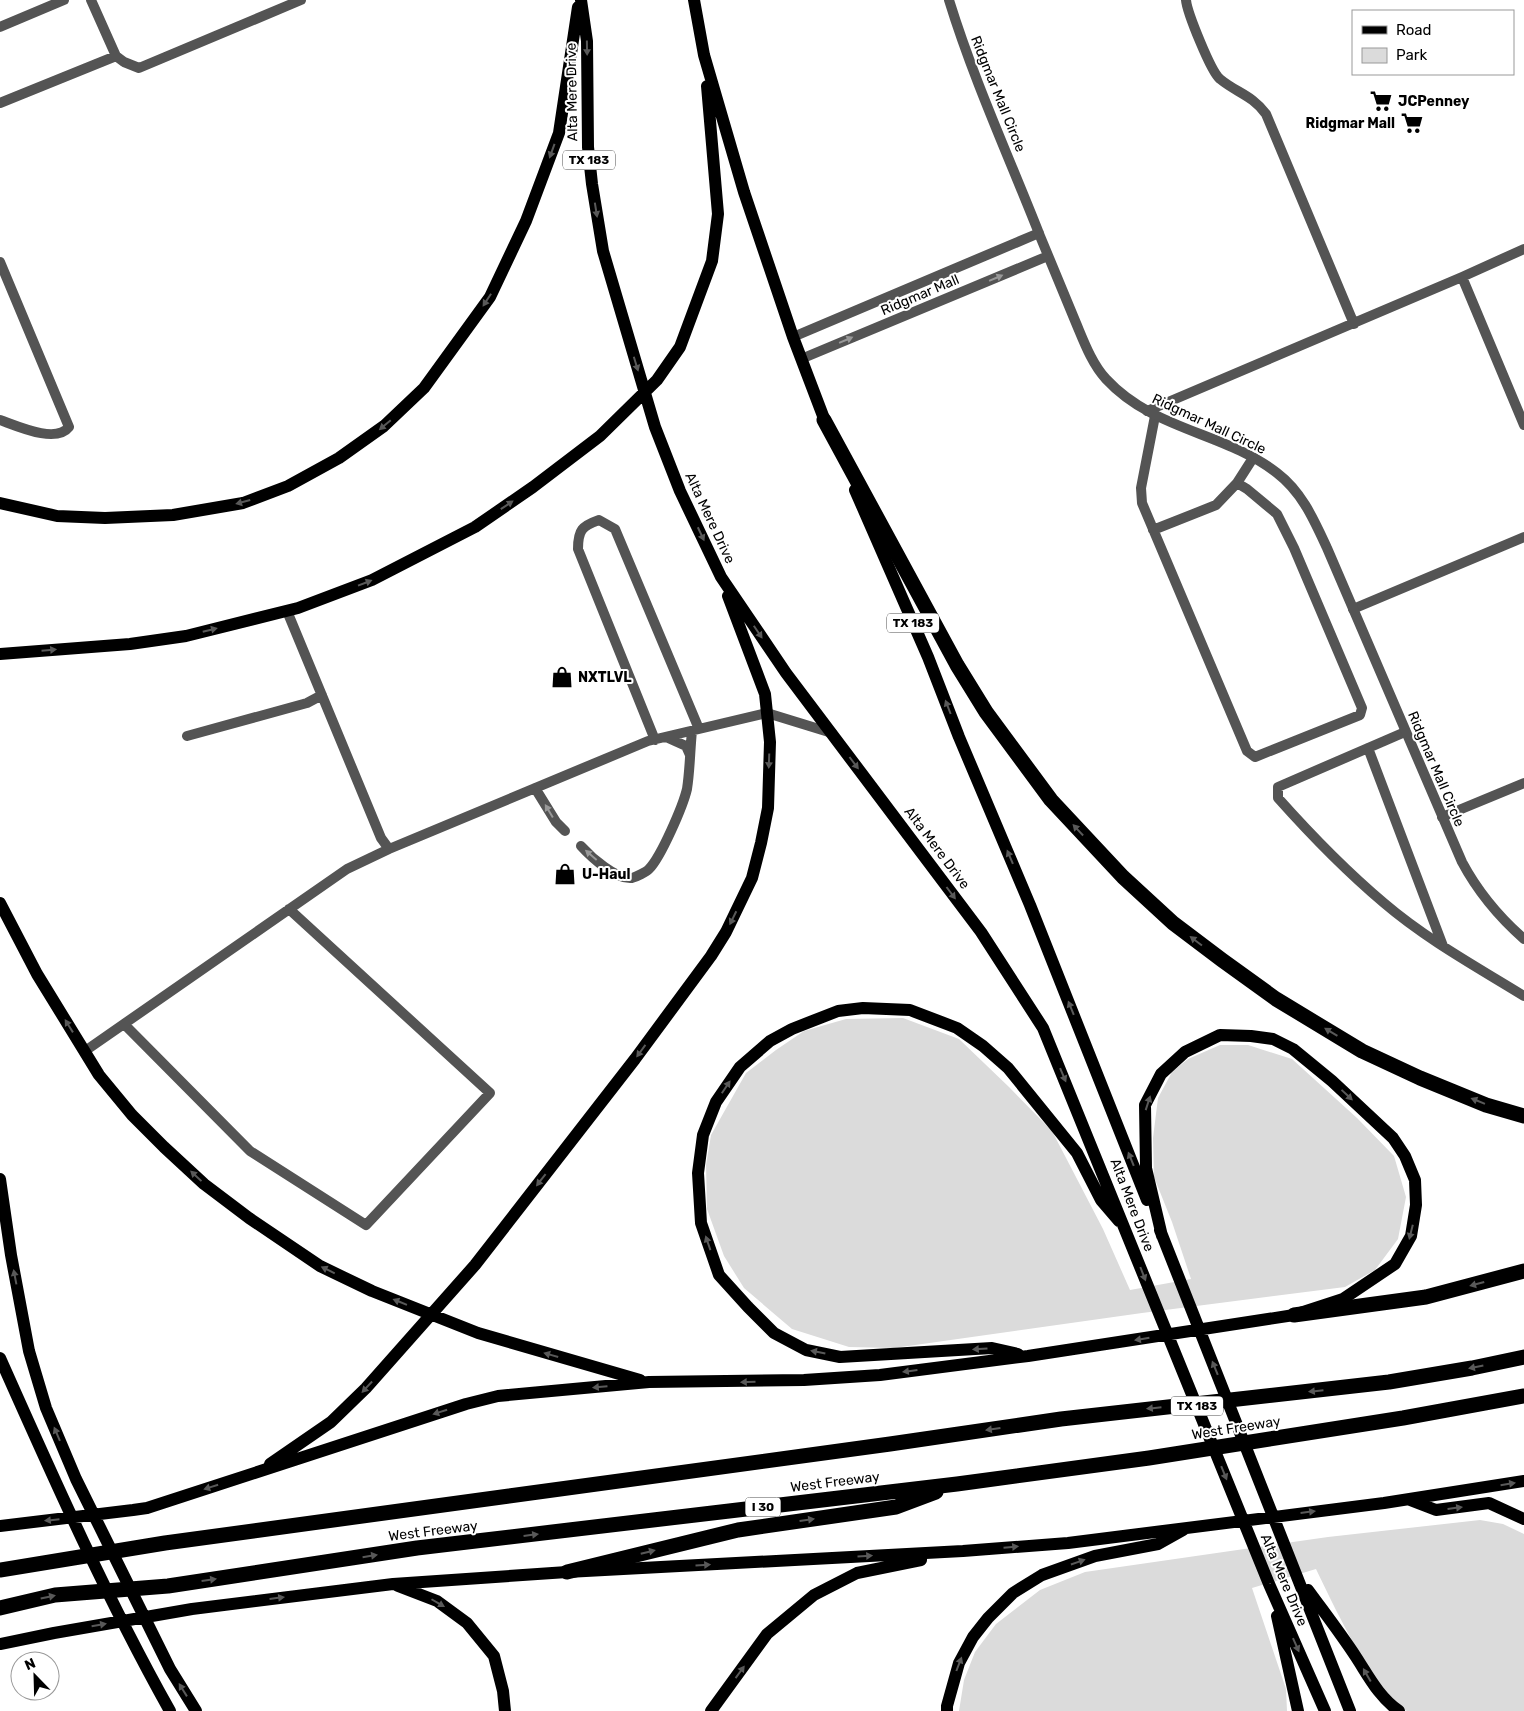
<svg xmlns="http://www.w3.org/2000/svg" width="1524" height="1711" font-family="Rubik,sans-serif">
<rect width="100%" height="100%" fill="#fff"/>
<path fill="#dbdbdb" d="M 903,1018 L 959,1039 L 1009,1087 L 1052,1131 L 1103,1229 L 1130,1290 L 1191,1279 L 1172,1222 L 1154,1177 L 1153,1138 L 1158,1098 L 1172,1072 L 1188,1059 L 1220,1045 L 1248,1045 L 1292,1059 L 1357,1118 L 1394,1156 L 1406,1197 L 1398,1239 L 1375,1270 L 1345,1287 L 1142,1313 L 894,1348 L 849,1347 L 792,1329 L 744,1288 L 724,1256 L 707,1209 L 706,1165 L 711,1135 L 746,1073 L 776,1050 L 804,1031 L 846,1019 Z
M 1480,1520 L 1503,1524 L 1524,1534 L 1524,1711 L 1407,1711 C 1375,1695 1333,1604 1316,1569 L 1252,1588 L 1286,1689 L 1287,1711 L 959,1711 L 964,1680 L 975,1652 L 996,1624 L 1040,1590 L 1085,1572 L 1328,1537 Z"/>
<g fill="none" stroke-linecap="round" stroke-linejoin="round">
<path stroke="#545454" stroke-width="10" d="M 91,0 L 116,56
M 1186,0 C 1187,12 1211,72 1220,79 C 1237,93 1252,95 1266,114 L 1354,324
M 0,27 L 64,0
M 0,103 L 116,56 L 124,62 L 139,68 L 301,0
M 0,262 L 69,427 C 56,444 17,426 0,420
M 1462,277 L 1524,425
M 1147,411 L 1462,277 L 1524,249
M 1155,416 L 1141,488 L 1142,503 L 1247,751 L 1255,757 L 1360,715 L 1362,708 L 1294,548 L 1277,514 L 1247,489 L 1237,483 L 1253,458
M 1153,530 L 1216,505 L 1237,483
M 1353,609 L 1524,537
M 1405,732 L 1278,787 L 1278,798 C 1311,835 1346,871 1384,903 C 1426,939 1477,967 1524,996
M 187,736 L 307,703 L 322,695
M 666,737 L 686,746 L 690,755
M 655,740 L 578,549 C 578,530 582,526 599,520 L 615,529 L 699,729
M 1368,748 L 1443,946
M 535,788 L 556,822 L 565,831
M 1442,817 L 1524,783
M 581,846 C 591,857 616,880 632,878 C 636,877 646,872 649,869 C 661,857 683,806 687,789 C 690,770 690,750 692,731
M 389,849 L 648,741 L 767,713 L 832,733
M 124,1024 L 250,1151 L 366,1225 L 490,1093 L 289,909
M 85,1051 L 347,869 L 389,849 L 381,838 L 287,611"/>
<path stroke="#545454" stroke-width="10" d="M 949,0 C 974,81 1009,157 1040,236 C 1052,265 1064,294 1076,323 C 1084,342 1092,364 1106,379 C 1154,431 1225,432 1277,473 C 1302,492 1314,520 1327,548 L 1462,862 C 1478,892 1499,917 1524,939
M 793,337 L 1039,233
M 801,359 L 1048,256"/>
<path stroke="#000" stroke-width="12" d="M 581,0 L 587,41 L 588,147 L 592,184 L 603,251 L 655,427 L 680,491 L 721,577 L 786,673 L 981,932 L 1043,1028 L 1269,1584 L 1325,1711
M 694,0 L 704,55 L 744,192 L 793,337 L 828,429
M 855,490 L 928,657 L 959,737 L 1030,905 L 1147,1200
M 0,503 L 57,516 L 105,518 L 173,515 L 243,503 L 288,486 L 339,458 L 384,426 L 424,388 L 490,297 L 526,221 L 559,133 L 578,7
M 0,654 L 130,644 L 186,636 L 298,608 L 372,580 L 475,527 L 533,487 L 600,436 L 657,380 L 680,347 L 712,261 L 718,214 L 707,86
M 0,903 L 37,974 L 99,1075 L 132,1115 L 164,1147 L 204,1184 L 249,1218 L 320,1266 L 372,1291 L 478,1333 L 640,1380
M 0,1179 L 11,1255 L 29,1351 L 46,1408 L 76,1479 L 170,1669 L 196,1711
M 1160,1230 L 1350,1711
M 1018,1354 L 992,1348 L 840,1357 L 806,1350 L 774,1333 L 748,1307 L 719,1275 L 701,1223 L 698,1173 L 703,1135 L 716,1102 L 740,1067 L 770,1041 L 792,1029 L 838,1011 L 863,1008 L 910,1010 L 957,1028 L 983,1046 L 1008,1068 L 1077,1153 L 1101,1200 L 1119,1221
M 0,1358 C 53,1477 106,1597 170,1711
M 270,1464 L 331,1422 L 366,1388 L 475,1265 L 635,1059 L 711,956 L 726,932 L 752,878 L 761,843 L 768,808 L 770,742 L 765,694 L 728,596
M 1410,1500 L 1436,1510 L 1489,1503 L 1524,1519
M 0,1526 L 133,1510 L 147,1508 L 466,1404 L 498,1396 L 649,1382 L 804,1380 L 880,1375 L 1028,1356 L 1294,1315 L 1343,1299 L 1395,1264 L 1411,1236 L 1416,1205 L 1415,1180 L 1405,1156 L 1393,1138 L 1332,1081 L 1293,1049 L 1273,1039 L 1251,1036 L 1220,1035 L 1185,1052 L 1161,1074 L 1145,1105 L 1146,1168 L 1162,1236
M 398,1586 L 437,1601 L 467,1623 L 494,1656 L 503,1691 L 505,1711
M 1308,1590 C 1324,1612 1341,1634 1356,1657 C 1369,1677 1379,1697 1399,1711
M 1277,1616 L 1298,1711
M 0,1644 L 54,1633 L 192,1609 L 393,1584 L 567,1572 L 963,1551 L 1068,1543 L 1384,1503 L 1524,1481
M 711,1711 L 767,1634 L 814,1595 L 857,1573 L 921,1560
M 947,1711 L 947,1706 L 959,1663 L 973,1637 L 988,1618 L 1013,1593 L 1042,1575 L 1095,1556 L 1158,1544 L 1183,1530"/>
<path stroke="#000" stroke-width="15" d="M 824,420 L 957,665 L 986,712 L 1051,800 L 1123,877 L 1173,923 L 1222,960 L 1276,999 L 1362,1051 L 1420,1078 L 1486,1105 L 1524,1116
M 1294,1315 L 1426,1297 L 1524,1271
M 0,1570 L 165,1543 L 890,1444 L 1061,1419 L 1389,1382 L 1472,1368 L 1524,1357
M 567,1572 L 738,1530 L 896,1507 L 936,1492
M 0,1608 L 55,1595 L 168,1586 L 417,1548 L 957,1484 L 1149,1458 L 1403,1418 L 1524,1396"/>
</g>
<defs><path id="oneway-solid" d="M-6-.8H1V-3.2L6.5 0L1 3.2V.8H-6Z" transform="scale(1.25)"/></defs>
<g fill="#595959">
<use href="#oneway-solid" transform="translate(587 48) rotate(89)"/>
<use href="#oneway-solid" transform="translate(552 151) rotate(110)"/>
<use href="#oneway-solid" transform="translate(596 210) rotate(81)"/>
<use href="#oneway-solid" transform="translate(487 300) rotate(123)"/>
<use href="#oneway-solid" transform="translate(636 364) rotate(73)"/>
<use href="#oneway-solid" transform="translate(385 425) rotate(140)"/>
<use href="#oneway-solid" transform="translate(243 502) rotate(165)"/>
<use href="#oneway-solid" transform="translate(507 505) rotate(-34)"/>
<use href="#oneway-solid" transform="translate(701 534) rotate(65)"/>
<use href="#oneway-solid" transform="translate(365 583) rotate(-21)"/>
<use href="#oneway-solid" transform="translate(210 630) rotate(-14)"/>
<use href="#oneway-solid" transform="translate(758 632) rotate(56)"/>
<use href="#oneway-solid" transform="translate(49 650) rotate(-5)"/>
<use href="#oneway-solid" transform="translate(948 707) rotate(-111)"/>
<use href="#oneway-solid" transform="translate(769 761) rotate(92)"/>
<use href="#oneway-solid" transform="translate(854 763) rotate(53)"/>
<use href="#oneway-solid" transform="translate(1078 830) rotate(-133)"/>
<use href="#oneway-solid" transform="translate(1010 857) rotate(-113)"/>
<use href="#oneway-solid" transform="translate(951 893) rotate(53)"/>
<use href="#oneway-solid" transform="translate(733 918) rotate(116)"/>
<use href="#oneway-solid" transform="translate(1196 941) rotate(-143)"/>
<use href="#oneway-solid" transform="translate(1071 1008) rotate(-112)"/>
<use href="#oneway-solid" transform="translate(69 1026) rotate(-122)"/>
<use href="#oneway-solid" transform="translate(1331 1032) rotate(-149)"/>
<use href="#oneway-solid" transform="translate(641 1051) rotate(126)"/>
<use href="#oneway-solid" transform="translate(1063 1075) rotate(67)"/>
<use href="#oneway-solid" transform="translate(726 1087) rotate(-56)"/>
<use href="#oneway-solid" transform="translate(1347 1095) rotate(43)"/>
<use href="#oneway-solid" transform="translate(1478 1101) rotate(-158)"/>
<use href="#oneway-solid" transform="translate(1148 1103) rotate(-72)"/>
<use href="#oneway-solid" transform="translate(1131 1159) rotate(-112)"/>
<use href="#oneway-solid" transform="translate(196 1176) rotate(-137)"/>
<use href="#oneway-solid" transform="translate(541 1180) rotate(128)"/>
<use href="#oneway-solid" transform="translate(1411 1232) rotate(104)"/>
<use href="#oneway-solid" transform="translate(708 1243) rotate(-109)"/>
<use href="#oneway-solid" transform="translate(328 1270) rotate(-154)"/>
<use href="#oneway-solid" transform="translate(1143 1274) rotate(69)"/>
<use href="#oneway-solid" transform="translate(15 1277) rotate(-101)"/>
<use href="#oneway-solid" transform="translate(1477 1284) rotate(165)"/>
<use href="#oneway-solid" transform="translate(400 1302) rotate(-158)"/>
<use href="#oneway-solid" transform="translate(1142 1339) rotate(171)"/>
<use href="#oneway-solid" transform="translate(980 1349) rotate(176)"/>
<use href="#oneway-solid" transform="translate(818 1352) rotate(-169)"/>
<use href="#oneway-solid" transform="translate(551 1355) rotate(-164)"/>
<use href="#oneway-solid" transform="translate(1476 1367) rotate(169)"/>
<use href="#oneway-solid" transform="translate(1215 1368) rotate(-112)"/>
<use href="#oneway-solid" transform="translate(910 1371) rotate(173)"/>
<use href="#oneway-solid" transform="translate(748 1382) rotate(178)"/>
<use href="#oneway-solid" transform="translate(367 1387) rotate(133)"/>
<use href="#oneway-solid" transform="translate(600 1387) rotate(175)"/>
<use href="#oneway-solid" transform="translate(1316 1391) rotate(174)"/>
<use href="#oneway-solid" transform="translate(1154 1408) rotate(174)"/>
<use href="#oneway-solid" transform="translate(440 1412) rotate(162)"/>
<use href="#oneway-solid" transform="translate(993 1429) rotate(172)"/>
<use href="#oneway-solid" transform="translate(57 1434) rotate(-113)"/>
<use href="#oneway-solid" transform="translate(1224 1473) rotate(68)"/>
<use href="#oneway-solid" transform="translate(1508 1484) rotate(-9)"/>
<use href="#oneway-solid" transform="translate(211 1487) rotate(162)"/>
<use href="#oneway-solid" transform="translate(1455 1508) rotate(-7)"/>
<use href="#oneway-solid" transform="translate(1308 1512) rotate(-7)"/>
<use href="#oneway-solid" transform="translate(52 1520) rotate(174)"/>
<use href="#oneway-solid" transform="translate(807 1520) rotate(-8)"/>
<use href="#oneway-solid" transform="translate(531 1535) rotate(-7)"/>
<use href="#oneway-solid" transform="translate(1011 1547) rotate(-5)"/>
<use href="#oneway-solid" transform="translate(648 1552) rotate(-14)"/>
<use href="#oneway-solid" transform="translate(370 1556) rotate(-9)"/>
<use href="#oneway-solid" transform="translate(865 1556) rotate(-3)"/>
<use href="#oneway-solid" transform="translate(1078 1562) rotate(-19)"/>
<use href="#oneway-solid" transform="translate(703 1565) rotate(-3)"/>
<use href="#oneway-solid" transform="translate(209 1580) rotate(-8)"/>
<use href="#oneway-solid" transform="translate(48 1597) rotate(-12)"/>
<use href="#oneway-solid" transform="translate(277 1598) rotate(-7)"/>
<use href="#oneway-solid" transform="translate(438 1603) rotate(30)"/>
<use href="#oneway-solid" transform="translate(99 1625) rotate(-10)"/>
<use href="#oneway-solid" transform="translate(1296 1645) rotate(66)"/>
<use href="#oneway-solid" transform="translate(959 1664) rotate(-69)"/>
<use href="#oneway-solid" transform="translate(740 1672) rotate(-54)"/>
<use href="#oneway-solid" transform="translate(1367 1675) rotate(-120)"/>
<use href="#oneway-solid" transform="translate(183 1690) rotate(-122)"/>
</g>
<g fill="#989898">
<use href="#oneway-solid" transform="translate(996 278) rotate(-23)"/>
<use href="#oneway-solid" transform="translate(846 340) rotate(-23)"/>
<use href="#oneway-solid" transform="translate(549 811) rotate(-121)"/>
<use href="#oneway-solid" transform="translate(591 855) rotate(-139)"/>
</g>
<defs>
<g id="supermarket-bare" transform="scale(1.725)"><path d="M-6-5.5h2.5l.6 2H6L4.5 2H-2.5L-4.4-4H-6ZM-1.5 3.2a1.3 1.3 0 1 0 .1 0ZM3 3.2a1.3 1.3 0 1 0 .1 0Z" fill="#000" stroke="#fff" stroke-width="2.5" paint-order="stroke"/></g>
<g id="shop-bare" transform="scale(1.725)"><path d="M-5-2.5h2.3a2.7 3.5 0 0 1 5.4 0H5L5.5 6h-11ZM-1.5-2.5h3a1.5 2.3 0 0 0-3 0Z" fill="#000" stroke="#fff" stroke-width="2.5" paint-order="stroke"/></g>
</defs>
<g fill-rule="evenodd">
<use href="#supermarket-bare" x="1381" y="101"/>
<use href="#supermarket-bare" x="1412" y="123"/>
<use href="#shop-bare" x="562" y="677"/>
<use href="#shop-bare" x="565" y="874"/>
</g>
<g text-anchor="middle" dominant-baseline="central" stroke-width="4" stroke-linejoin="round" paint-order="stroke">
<g fill="#fff" stroke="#4c4c4c" stroke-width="1">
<rect x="563" y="150.5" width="52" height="19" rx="4"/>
<rect x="887" y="613.5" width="52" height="19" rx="4"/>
<rect x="1171" y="1396.5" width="52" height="19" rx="4"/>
<rect x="745.5" y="1497.5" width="35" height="19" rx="4"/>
</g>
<g font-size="12" font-weight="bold" fill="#000">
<text x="589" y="160">TX 183</text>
<text x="913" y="623">TX 183</text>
<text x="1197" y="1406">TX 183</text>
<text x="763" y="1507">I 30</text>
</g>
<g font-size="14" fill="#000" stroke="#fff">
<text transform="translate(572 92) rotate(-91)">Alta Mere Drive</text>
<text transform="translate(998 94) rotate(68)">Ridgmar Mall Circle</text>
<text transform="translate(920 295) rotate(-23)">Ridgmar Mall</text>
<text transform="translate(1209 424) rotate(25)">Ridgmar Mall Circle</text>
<text transform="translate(710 518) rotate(65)">Alta Mere Drive</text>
<text transform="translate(1436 769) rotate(67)">Ridgmar Mall Circle</text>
<text transform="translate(937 848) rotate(53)">Alta Mere Drive</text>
<text transform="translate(1132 1205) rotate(69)">Alta Mere Drive</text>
<text transform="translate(1236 1428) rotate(-9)">West Freeway</text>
<text transform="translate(835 1482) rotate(-7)">West Freeway</text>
<text transform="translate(433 1531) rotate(-7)">West Freeway</text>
<text transform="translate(1284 1580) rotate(67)">Alta Mere Drive</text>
</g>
<g font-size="14" font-weight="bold" fill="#000" stroke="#fff" text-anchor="start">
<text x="1398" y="101">JCPenney</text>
<text x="1395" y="123" text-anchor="end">Ridgmar Mall</text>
<text x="578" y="677">NXTLVL</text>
<text x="582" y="874">U-Haul</text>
</g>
</g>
<rect x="1352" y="10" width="162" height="65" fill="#ffffff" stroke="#999999"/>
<rect x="1362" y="26" width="25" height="8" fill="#000000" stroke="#999999"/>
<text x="1396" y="35" font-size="15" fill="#000000">Road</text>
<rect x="1362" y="48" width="25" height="15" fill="#dbdbdb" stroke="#999999"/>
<text x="1396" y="60" font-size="15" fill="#000000">Park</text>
<g transform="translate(35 1676) rotate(337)"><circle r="24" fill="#ffffff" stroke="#999999"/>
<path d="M0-4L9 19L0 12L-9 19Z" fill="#000000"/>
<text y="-8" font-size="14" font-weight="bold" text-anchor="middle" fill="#000000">N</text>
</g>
</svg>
